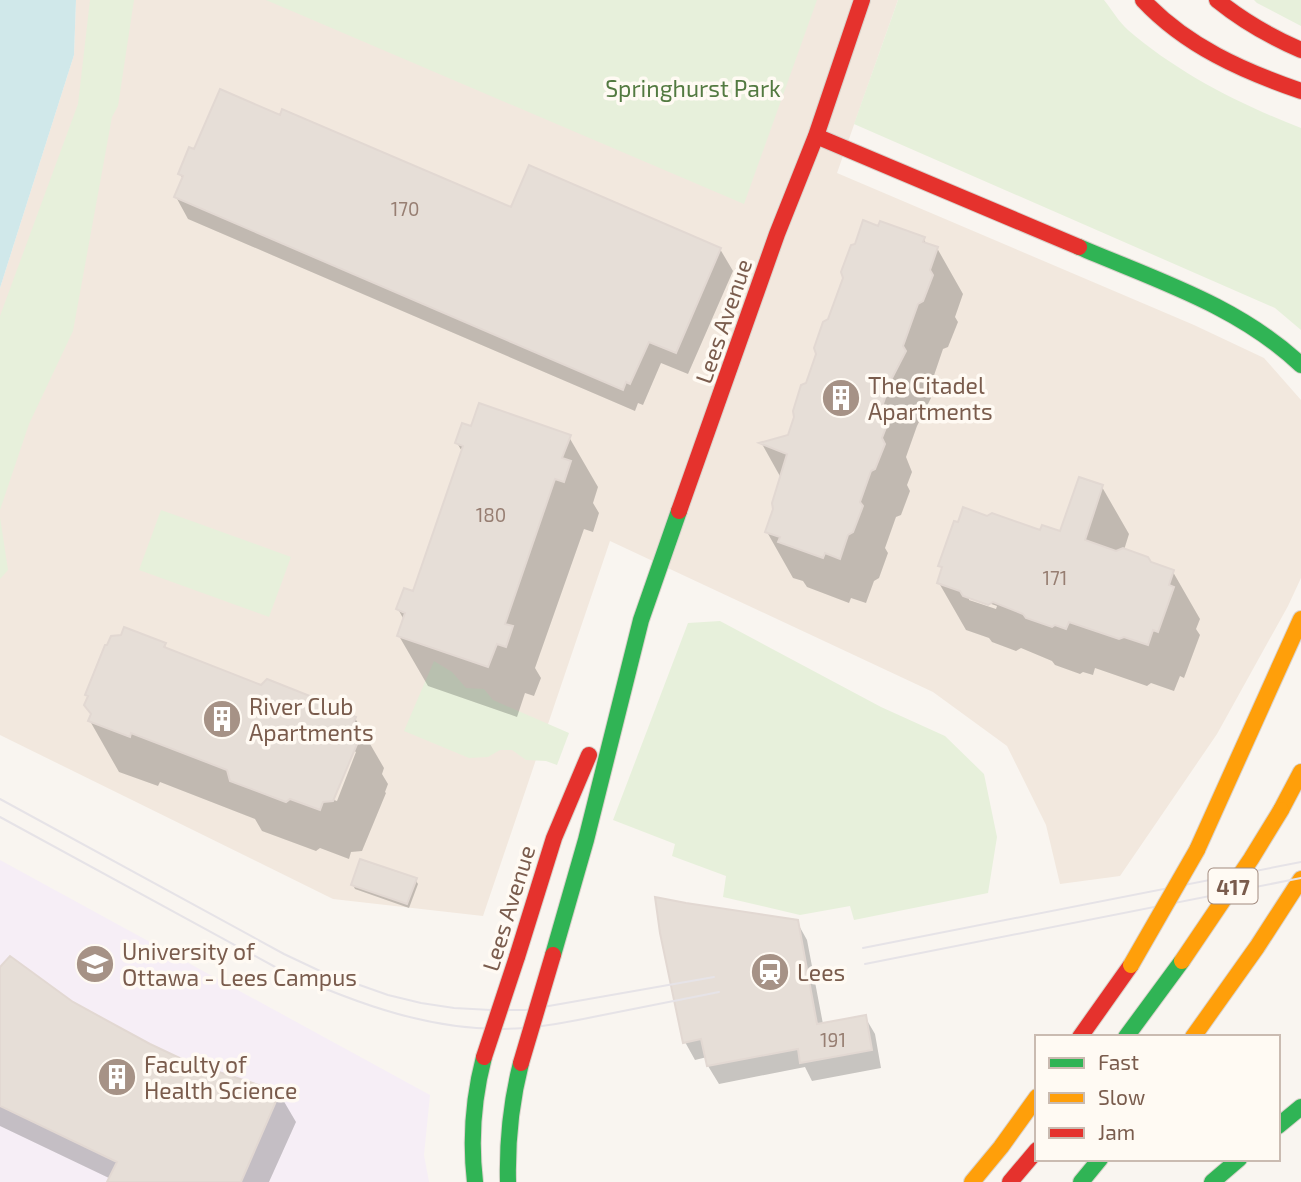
<svg xmlns="http://www.w3.org/2000/svg" width="1301" height="1182" font-family="'Exo 2',sans-serif">
<rect width="100%" height="100%" fill="#f9f5f0"/>
<path fill="#f2e8de" d="M 76,0 L 898,0 L 837,173 L 1194,325 L 1264,358 L 1301,400 L 1301,578 L 1288,606 L 1217,734 L 1120,876 L 1060,884 L 1046,825 L 1007,746 L 933,692 L 610,541 L 483,916 L 333,899 L 0,735 L 0,288 L 74,55 Z"/>
<path fill="#f6eef6" d="M 0,860 L 430,1095 L 424,1155 L 429,1182 L 0,1182 Z"/>
<path fill="#e7f0db" d="M 90,0 L 134,0 L 118,106 L 112,117 L 73,331 L 29,424 L 0,510 L 0,316 L 78,104 Z
M 266,0 L 817,0 L 744,204 Z
M 898,0 L 1104,0 C 1112,10 1119,22 1128,30 C 1178,73 1239,104 1301,128 L 1301,330 L 1275,308 L 854,124 Z
M 1254,0 L 1301,0 L 1301,26 L 1257,3 Z
M 161,510 L 291,557 L 269,617 L 139,570 Z
M 0,517 L 8,570 L 0,579 Z
M 720,621 L 881,707 L 945,736 L 984,774 L 997,837 L 988,893 L 854,920 L 850,906 L 800,915 L 723,897 L 726,876 L 672,856 L 675,844 L 613,820 L 688,623 Z
M 434,661 L 452,672 L 466,688 L 484,689 L 493,700 L 569,733 L 557,765 L 546,761 L 526,760 L 512,750 L 500,750 L 488,757 L 469,758 L 404,731 Z"/>
<path fill="#d0e8ea" d="M 0,0 L 76,0 L 74,55 L 0,288 Z"/>
<path fill="#0003" fill-rule="evenodd" d="M 180,174 L 512,209 L 720,249 L 733,271 L 688,374 L 661,363 L 643,405 L 638,403 L 635,411 L 188,219 L 176,197 L 183,179 Z
M 923,238 L 927,245 L 937,248 L 963,294 L 955,317 L 958,322 L 948,347 L 943,349 L 928,393 L 931,398 L 917,426 L 906,457 L 912,472 L 907,485 L 910,491 L 901,515 L 896,517 L 885,548 L 888,553 L 879,578 L 874,581 L 866,603 L 851,598 L 849,603 L 807,587 L 803,581 L 793,578 L 767,532 L 775,509 L 781,478 L 762,444 L 789,436 L 808,385 Z
M 472,428 L 569,437 L 598,487 L 593,503 L 599,513 L 593,532 L 584,529 L 535,668 L 541,678 L 534,696 L 525,693 L 517,717 L 428,686 L 399,636 L 404,620 L 398,609 L 414,593 L 463,453 L 457,443 Z
M 1102,487 L 1129,534 L 1124,550 L 1150,564 L 1173,572 L 1200,619 L 1196,629 L 1200,635 L 1184,678 L 1180,676 L 1174,691 L 1151,683 L 1147,686 L 1095,668 L 1093,675 L 1083,672 L 1080,674 L 1055,665 L 1052,661 L 1021,648 L 1016,651 L 992,642 L 989,638 L 966,630 L 939,583 L 943,571 L 940,566 L 987,518 L 1041,533 L 1061,534 ZM 969,596 L 997,606 L 996,609 L 969,600 Z
M 164,645 L 168,650 L 261,687 L 326,707 L 355,718 L 384,768 L 382,774 L 388,784 L 385,792 L 386,793 L 362,851 L 351,852 L 349,859 L 320,848 L 316,851 L 262,831 L 255,819 L 160,782 L 158,786 L 119,772 L 90,721 L 92,716 L 86,705 L 89,698 L 87,695 ZM 353,750 L 356,752 L 337,801 L 334,800 Z
M 415,879 L 418,884 L 409,908 L 355,889 L 353,885 Z
M 797,922 L 807,940 L 823,1024 L 865,1017 L 875,1034 L 881,1068 L 812,1081 L 805,1067 L 719,1084 L 708,1066 L 707,1057 L 695,1060 L 685,1042 Z
M 0,970 L 72,1003 L 149,1046 L 188,1063 L 279,1093 L 296,1122 L 269,1182 L 109,1182 L 111,1179 L 0,1126 Z"/>
<path fill="#e6ded7" stroke="#e2d8d2" stroke-width="2" d="M 220,89 L 280,115 L 282,109 L 511,207 L 529,165 L 721,248 L 676,353 L 649,342 L 630,384 L 626,382 L 623,390 L 174,197 L 183,176 L 178,174 L 189,147 L 194,149 Z
M 863,220 L 878,226 L 880,221 L 925,237 L 923,242 L 938,247 L 930,270 L 933,275 L 923,301 L 918,304 L 903,346 L 906,351 L 891,380 L 881,410 L 887,425 L 882,438 L 885,444 L 875,469 L 871,471 L 860,502 L 863,506 L 853,532 L 848,535 L 840,559 L 825,553 L 823,558 L 778,542 L 780,537 L 765,532 L 773,509 L 772,503 L 787,454 L 759,443 L 788,435 L 794,417 L 793,411 L 801,385 L 806,383 L 816,354 L 814,348 L 823,322 L 828,319 L 843,278 L 841,272 L 851,245 L 855,244 Z
M 479,403 L 571,435 L 562,458 L 571,461 L 564,482 L 555,479 L 505,624 L 513,626 L 506,647 L 497,644 L 488,667 L 397,636 L 405,613 L 396,609 L 404,588 L 413,591 L 463,446 L 455,443 L 462,423 L 471,426 Z
M 1079,477 L 1103,485 L 1085,540 L 1116,551 L 1123,548 L 1148,557 L 1151,562 L 1174,570 L 1169,585 L 1174,587 L 1158,632 L 1153,630 L 1148,645 L 1124,637 L 1119,639 L 1069,622 L 1066,629 L 1055,625 L 1052,627 L 1026,618 L 1023,614 L 993,602 L 988,605 L 963,596 L 960,591 L 937,583 L 942,567 L 938,566 L 954,521 L 958,522 L 963,507 L 987,516 L 992,513 L 1040,530 L 1042,525 L 1060,531 Z
M 124,627 L 166,643 L 164,647 L 261,685 L 267,679 L 325,702 L 326,705 L 356,717 L 353,724 L 360,732 L 357,741 L 358,742 L 333,801 L 323,802 L 320,810 L 290,799 L 286,802 L 230,781 L 227,770 L 131,733 L 130,737 L 88,721 L 91,714 L 84,705 L 88,696 L 85,695 L 105,645 L 107,645 L 111,636 L 121,635 Z
M 360,859 L 417,878 L 407,904 L 351,885 Z
M 655,897 L 686,903 L 798,920 L 817,1024 L 866,1015 L 872,1050 L 800,1063 L 798,1049 L 707,1066 L 701,1039 L 683,1043 L 660,933 Z
M 10,956 L 73,1002 L 150,1044 L 188,1062 L 280,1092 L 241,1182 L 107,1182 L 117,1162 L 0,1106 L 0,967 Z"/>
<g fill="none" stroke-linecap="round" stroke-linejoin="round">
<g stroke="#d9d2cb" stroke-width="18">
<path id="fast" d="M 1079,247 C 1156,280 1239,306 1301,365
M 553,955 L 586,840 L 641,620 L 679,511
M 1126,1037 L 1182,961
M 1278,1126 L 1301,1107
M 475,1182 C 470,1139 473,1099 484,1057
M 508,1182 C 507,1141 511,1102 521,1063
M 1081,1182 L 1100,1159
M 1212,1182 L 1239,1159"/>
</g>
<g stroke="#d9d2cb" stroke-width="18">
<path id="slow" d="M 1281,810 L 1301,772
M 1197,850 L 1301,619
M 1193,1037 L 1257,947 L 1301,879
M 972,1182 L 1001,1147 L 1037,1097"/>
</g>
<g stroke="#d9d2cb" stroke-width="18">
<path id="jam" d="M 1143,0 C 1186,46 1243,71 1301,91
M 1217,0 C 1243,21 1271,37 1301,50
M 816,136 L 1079,247
M 679,511 L 777,234 L 816,136 L 862,0
M 517,957 L 554,838 L 589,755
M 1080,1037 L 1131,965
M 1010,1182 L 1037,1150"/>
</g>
<use href="#fast" stroke="#30b455" stroke-width="16"/>
<use href="#slow" stroke="#ff9f0a" stroke-width="16"/>
<use href="#jam" stroke="#e5322d" stroke-width="16"/>
<path stroke="#e6e3e7" stroke-width="2" d="M 0,799 L 284,954 L 320,971 L 388,995 L 421,1003 L 454,1008 L 491,1010 L 526,1010 L 714,977
M 0,817 L 277,968 C 354,1003 438,1035 524,1028 C 549,1026 574,1021 598,1016 C 639,1008 679,1000 719,992
M 863,948 L 1301,862
M 865,964 L 1301,878"/>
<g stroke="#d9d2cb" stroke-width="18" stroke-linecap="butt">
<path id="slow-bridge" d="M 1182,961 L 1251,859 L 1281,810
M 1131,965 L 1197,850"/>
</g>
<g stroke="#d9d2cb" stroke-width="18" stroke-linecap="butt">
<path id="jam-bridge" d="M 484,1057 L 517,957
M 521,1063 L 553,955"/>
</g>
<use href="#slow-bridge" stroke="#ff9f0a" stroke-width="16"/>
<use href="#jam-bridge" stroke="#e5322d" stroke-width="16"/>
</g>
<defs>
<g id="building-disc" transform="scale(2.0125)"><circle r="9.5" fill="#a69286" stroke="#fffaf3"/><path d="M-4-6H4V6H1V3H-1V6H-4ZM-2.5-4.3h1.7v1.8h-1.7ZM.8-4.3h1.7v1.8H.8ZM-2.5-1h1.7V.8h-1.7ZM.8-1h1.7V.8H.8Z" fill="#fff"/></g>
<g id="university-disc" transform="scale(2.0125)"><circle r="9.5" fill="#a69286" stroke="#fffaf3"/><path d="M0-5L7-2L0 1L-7-2ZM-4 1L0 2.5L4 1V4Q0 6-4 4Z" fill="#fff"/></g>
<g id="station-disc" transform="scale(2.0125)"><circle r="9.5" fill="#a69286" stroke="#fffaf3"/><path d="M-3-6H3Q5-6 5-4V2Q5 4 3 4L4.5 6H3L1.5 4h-3L-3 6H-4.5L-3 4Q-5 4-5 2V-4Q-5-6-3-6ZM-3.5-4v3h7v-3ZM-3.5 1v1.5H-2V1ZM2 1v1.5H3.5V1Z" fill="#fff"/></g>
</defs>
<g fill-rule="evenodd">
<use href="#building-disc" x="841" y="398"/>
<use href="#building-disc" x="222" y="719"/>
<use href="#university-disc" x="95" y="964"/>
<use href="#station-disc" x="770" y="972"/>
<use href="#building-disc" x="117" y="1077"/>
</g>
<g text-anchor="middle" dominant-baseline="central" stroke-width="7" stroke-linejoin="round" paint-order="stroke">
<g font-size="19" fill="#977e72">
<text x="405" y="208">170</text>
<text x="491" y="514">180</text>
<text x="1055" y="577">171</text>
<text x="833" y="1039">191</text>
</g>
<rect fill="#fffaf3" stroke="#a28b7f" stroke-width="2" x="1208.5" y="868.5" width="49" height="35" rx="5"/>
<g font-size="21" font-weight="bold" fill="#7a5c4d">
<text x="1233" y="886">417</text>
</g>
<g font-size="23" fill="#537a41" stroke="#fffaf3">
<text x="693" y="88">Springhurst Park</text>
</g>
<g font-size="23" fill="#7a5c4d" stroke="#fffaf3">
<text transform="translate(723 321) rotate(-71)">Lees Avenue</text>
<text transform="translate(508 908) rotate(-73)">Lees Avenue</text>
</g>
<g font-size="23" fill="#7a5c4d" stroke="#fffaf3" text-anchor="start">
<text x="868" y="385">The Citadel<tspan x="868" dy="26">Apartments</tspan></text>
<text x="249" y="706">River Club<tspan x="249" dy="26">Apartments</tspan></text>
<text x="122" y="951">University of<tspan x="122" dy="26">Ottawa - Lees Campus</tspan></text>
<text x="797" y="972">Lees</text>
<text x="144" y="1064">Faculty of<tspan x="144" dy="26">Health Science</tspan></text>
</g>
</g>
<rect x="1035" y="1035" width="245" height="126" fill="#fffaf3" stroke="#cabbb1" stroke-width="2"/>
<rect x="1049" y="1058" width="35" height="10" fill="#30b455" stroke="#cabbb1" stroke-width="2"/>
<text x="1098" y="1070" font-size="21" fill="#7a5c4d">Fast</text>
<rect x="1049" y="1093" width="35" height="10" fill="#ff9f0a" stroke="#cabbb1" stroke-width="2"/>
<text x="1098" y="1105" font-size="21" fill="#7a5c4d">Slow</text>
<rect x="1049" y="1128" width="35" height="10" fill="#e5322d" stroke="#cabbb1" stroke-width="2"/>
<text x="1098" y="1140" font-size="21" fill="#7a5c4d">Jam</text>
</svg>
